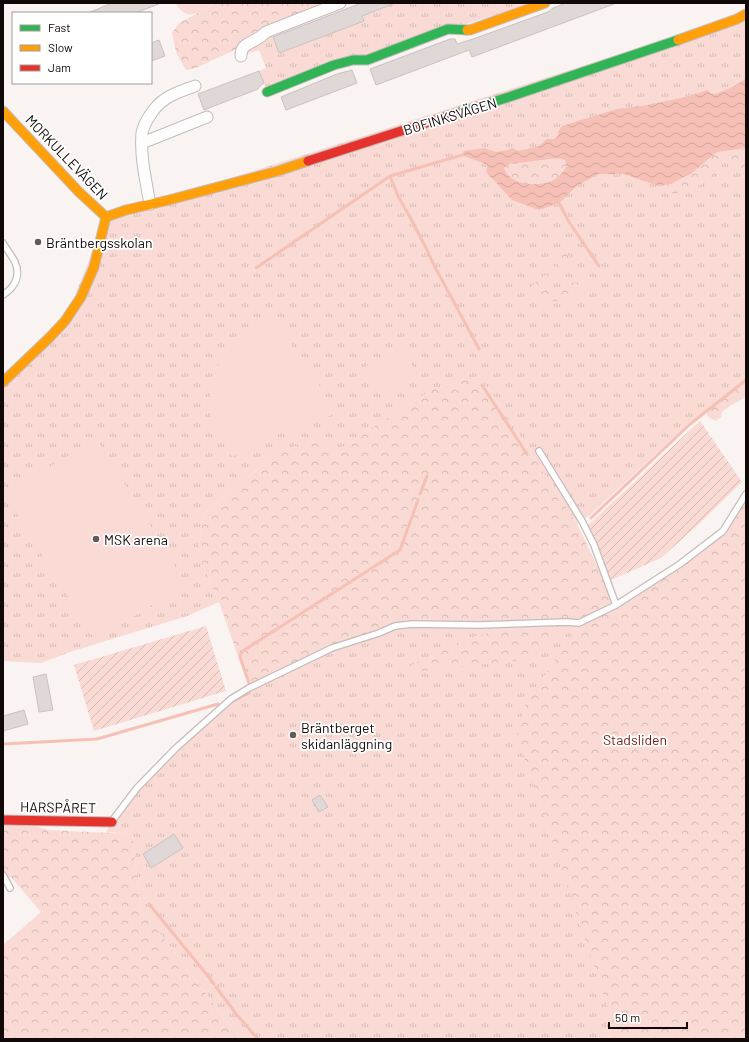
<svg xmlns="http://www.w3.org/2000/svg" width="749" height="1042" font-family="Barlow,sans-serif">
<defs>
<pattern id="grass-tufts" width="24" height="20" patternUnits="userSpaceOnUse"><rect width="24" height="20" fill="#fadad4"/><path d="M3 7l-1-3M5 7V3M7 7l1-3M15 17l-1-3M17 17v-4M19 17l1-3" fill="none" stroke="#d5bab4"/></pattern>
<pattern id="forest-crowns" width="20" height="18" patternUnits="userSpaceOnUse"><rect width="20" height="18" fill="#fadad4"/><path d="M2 6a3 3 0 1 1 6 0M12 15a3 3 0 1 1 6 0" fill="none" stroke="#d5bab4"/></pattern>
<pattern id="garden-furrows" width="10" height="10" patternUnits="userSpaceOnUse"><rect width="10" height="10" fill="#fadad4"/><path d="M-1 1l2-2M0 10L10 0M9 11l2-2" fill="none" stroke="#d5bab4"/></pattern>
<pattern id="water-waves" width="16" height="10" patternUnits="userSpaceOnUse"><rect width="16" height="10" fill="#f6c0b6"/><path d="M0 5q4-4 8 0t8 0" fill="none" stroke="#d2a49b"/></pattern>
</defs>
<rect width="100%" height="100%" fill="#f9f3f2"/>
<path fill="url(#grass-tufts)" fill-rule="evenodd" d="M 357,3 L 371,3 L 374,11 L 395,3 L 534,3 L 265,87 L 259,71 L 266,68 L 259,50 L 243,55 L 244,49 L 271,32 L 279,53 L 363,21 Z
M 746,14 L 746,375 L 701,415 L 690,422 L 590,515 L 577,524 L 488,387 L 465,381 L 435,388 L 330,455 L 316,436 L 272,458 L 203,514 L 198,554 L 219,602 L 187,616 L 70,652 L 41,663 L 3,661 L 3,382 L 65,321 L 106,217 L 150,204 Z
M 579,623 L 571,637 L 612,1020 L 609,1039 L 241,1039 L 141,909 L 132,834 L 106,832 L 112,822 L 137,788 L 231,699 L 332,648 L 395,626 ZM 560,625 L 466,639 L 498,630 L 537,628 Z"/>
<path fill="url(#forest-crowns)" d="M 214,3 L 340,3 L 256,40 L 196,68 L 186,70 L 176,52 L 172,33 L 179,23 L 209,7 Z
M 744,149 L 746,150 L 746,170 L 733,169 L 727,162 L 718,166 L 714,177 C 703,184 679,198 666,192 C 663,191 661,187 658,186 L 671,184 L 693,172 L 717,152 Z
M 558,158 L 565,160 L 568,166 L 558,178 L 549,182 L 529,185 L 512,180 L 506,174 L 504,168 L 510,164 Z
M 563,252 L 572,258 L 569,266 L 546,287 L 547,292 L 571,283 L 584,282 L 588,286 L 584,288 L 580,296 L 573,300 L 552,301 L 546,298 L 534,296 L 531,287 L 538,280 L 553,270 Z
M 746,375 L 746,397 L 730,406 L 722,412 L 721,417 L 716,421 L 708,417 L 706,410 Z
M 465,380 L 488,387 L 577,524 L 616,605 L 680,564 L 723,531 L 746,494 L 746,1039 L 609,1039 L 612,1020 L 517,736 L 526,702 L 571,637 L 579,623 L 412,624 L 332,648 L 249,688 L 219,602 L 198,554 L 203,514 L 272,458 L 316,435 L 331,454 L 435,388 Z
M 561,625 L 564,629 L 550,643 L 521,660 L 415,672 L 406,669 L 415,663 L 466,639 L 498,630 L 537,628 Z
M 3,815 L 48,830 L 132,834 L 141,909 L 241,1039 L 3,1039 L 3,945 L 41,912 L 11,877 L 3,883 Z"/>
<path fill="#fadad4" d="M 176,3 L 214,3 C 205,9 192,20 182,11 C 179,8 177,7 176,3 Z
M 274,314 L 304,367 L 310,365 L 333,414 L 292,435 L 287,430 L 232,457 L 210,415 L 211,385 L 223,353 L 240,331 Z
M 402,347 L 418,376 L 382,395 L 366,366 Z
M 96,438 L 186,584 L 95,640 L 5,495 Z"/>
<path fill="url(#garden-furrows)" d="M 700,421 L 742,482 L 700,523 L 661,558 L 611,580 L 586,527 Z
M 206,626 L 226,691 L 94,731 L 74,665 Z"/>
<path fill="url(#water-waves)" fill-rule="evenodd" d="M 746,74 L 746,148 L 717,152 L 693,172 L 671,184 L 658,186 L 624,174 L 599,174 L 578,185 L 559,203 L 539,210 L 512,200 L 486,172 L 488,165 L 469,158 L 462,155 L 464,151 L 484,148 L 496,152 L 507,150 L 512,148 L 519,151 L 539,146 L 547,139 L 554,139 L 558,136 L 558,132 L 562,126 L 617,109 L 648,105 L 690,96 L 707,90 L 713,95 L 733,87 L 745,79 L 745,75 ZM 558,158 L 565,160 L 567,166 C 564,170 561,175 557,178 C 543,188 510,187 504,168 L 510,164 Z"/>
<g fill="none" stroke-linecap="round" stroke-linejoin="round">
<path stroke="#f6c0b6" stroke-width="3" d="M 390,176 L 398,196 L 411,219 L 426,248 L 435,267 L 479,349
M 559,203 L 569,222 L 599,266
M 256,268 L 390,176 L 462,155
M 482,385 L 527,454
M 420,494 L 427,476
M 591,518 L 689,425 L 746,380
M 250,686 L 240,657 L 241,652 L 400,550 L 418,500
M 233,701 L 249,693
M 3,744 L 97,739 L 218,704
M 149,904 L 208,976 L 214,984
M 216,987 L 237,1015 L 258,1039"/>
</g>
<path fill="#dfd8d6" stroke="#cac2c0" d="M 112,3 L 159,3 L 159,4 L 135,13 L 88,13 Z
M 359,3 L 393,4 L 362,16 L 364,21 L 279,53 L 273,37 L 359,4 Z
M 566,3 L 614,3 L 614,4 L 472,57 L 469,50 L 376,85 L 370,69 L 450,39 L 455,39 L 457,44 L 473,39 L 548,12 L 553,8 Z
M 159,40 L 165,56 L 151,61 L 151,43 Z
M 352,70 L 357,83 L 286,110 L 281,97 L 337,74 Z
M 259,71 L 264,83 L 260,86 L 258,89 L 204,110 L 198,94 Z
M 46,674 L 53,710 L 39,712 L 33,677 Z
M 24,710 L 28,724 L 3,731 L 3,716 Z
M 320,795 L 328,807 L 319,812 L 312,800 Z
M 174,834 L 183,848 L 151,868 L 143,854 Z"/>
<g fill="none" stroke-linecap="round" stroke-linejoin="round">
<g stroke="#c4bcba" stroke-width="8">
<path id="lane" d="M 3,243 C 7,250 12,256 15,262 C 21,276 15,287 3,295
M 539,451 L 582,521 L 594,545 L 616,605
M 112,821 L 137,788 L 176,748 L 231,699 L 249,688 L 332,648 L 379,633 L 395,626 L 412,624 L 479,625 L 567,622 L 579,623 L 616,605 L 680,564 L 723,531 L 746,494
M 3,875 L 10,888"/>
</g>
<g stroke="#c4bcba" stroke-width="13">
<path id="street" d="M 241,56 C 241,45 247,45 255,40 C 259,38 263,35 266,32 L 340,3
M 142,143 L 207,117
M 150,204 C 146,181 140,157 142,133 C 144,122 155,106 164,100 C 173,93 185,90 195,86"/>
</g>
<g stroke="#c4bcba" stroke-width="11">
<path id="fast" d="M 267,92 L 334,65 L 353,60 L 367,60 L 448,29 L 467,30
M 457,113 L 509,97 L 678,40"/>
</g>
<g stroke="#c4bcba" stroke-width="11">
<path id="slow" d="M 467,30 L 470,30 L 545,3
M 678,40 L 737,19 L 746,14
M 3,111 L 79,192 L 106,217
M 106,217 L 126,210 L 169,200 L 278,171 L 308,161
M 3,382 L 50,337 L 65,321 L 81,297 L 94,267 L 106,217"/>
</g>
<g stroke="#c4bcba" stroke-width="11">
<path id="jam" d="M 308,161 L 457,113
M 3,820 L 112,822"/>
</g>
<use href="#lane" stroke="#fefdfd" stroke-width="5.5"/>
<use href="#street" stroke="#fefdfd" stroke-width="11"/>
<use href="#fast" stroke="#30b455" stroke-width="9"/>
<use href="#slow" stroke="#ff9f0a" stroke-width="9"/>
<use href="#jam" stroke="#e5322d" stroke-width="9"/>
</g>
<g fill="#625b5a" stroke="#fff" stroke-width="1.5">
<circle cx="38" cy="242" r="4"/>
<circle cx="96" cy="539" r="4"/>
<circle cx="293" cy="735" r="4"/>
</g>
<g text-anchor="middle" dominant-baseline="central" stroke-width="3.5" stroke-linejoin="round" paint-order="stroke">
<g font-size="14" fill="#110908" stroke="#fff">
<text transform="translate(450 116) rotate(-17)">BOFINKSVÄGEN</text>
<text transform="translate(67 157) rotate(46)">MORKULLEVÄGEN</text>
<text transform="translate(58 807) rotate(1)">HARSPÅRET</text>
</g>
<g font-size="14" fill="#110908" stroke="#fff" text-anchor="start">
<text x="46" y="242">Bräntbergsskolan</text>
<text x="104" y="539">MSK arena</text>
<text x="301" y="727">Bräntberget<tspan x="301" dy="16">skidanläggning</tspan></text>
</g>
<g font-size="14" fill="#762216" stroke="#fff">
<text x="635" y="739">Stadsliden</text>
</g>
</g>
<rect width="749" height="1042" fill="none" stroke="#110908" stroke-width="8"/>
<rect x="12" y="12" width="140" height="72" fill="#ffffff" stroke="#a09d9c"/>
<rect x="20" y="25" width="20" height="6" fill="#30b455" stroke="#a09d9c"/>
<text x="48" y="32" font-size="12" fill="#110908">Fast</text>
<rect x="20" y="45" width="20" height="6" fill="#ff9f0a" stroke="#a09d9c"/>
<text x="48" y="52" font-size="12" fill="#110908">Slow</text>
<rect x="20" y="65" width="20" height="6" fill="#e5322d" stroke="#a09d9c"/>
<text x="48" y="72" font-size="12" fill="#110908">Jam</text>
<path d="M609 1022v6h78v-6" fill="none" stroke="#110908" stroke-width="2"/>
<text x="615" y="1022" font-size="12" fill="#110908" stroke="#ffffff" stroke-width="3" paint-order="stroke">50 m</text>
</svg>
